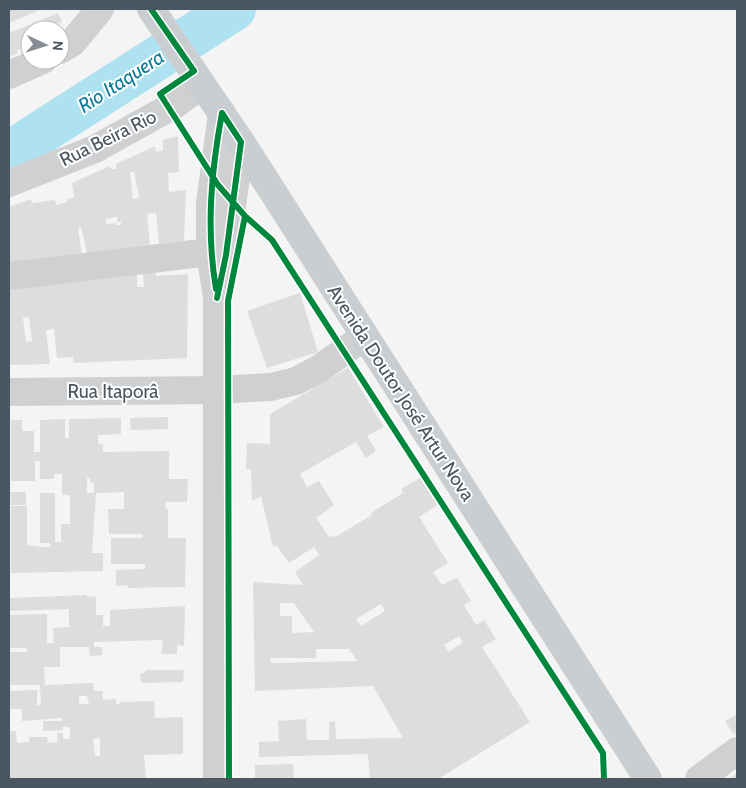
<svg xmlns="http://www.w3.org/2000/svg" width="746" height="788" font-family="Cabin,sans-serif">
<rect width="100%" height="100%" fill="#f4f4f4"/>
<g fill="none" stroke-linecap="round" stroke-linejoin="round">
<path stroke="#aee2f0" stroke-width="44" d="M 9,153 L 234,9"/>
</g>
<path fill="#ddddde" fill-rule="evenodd" d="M 9,9 L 42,9 L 9,23 Z
M 58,13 L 62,22 L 57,24 L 60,30 L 30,30 L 30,45 L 17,50 L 18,53 L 9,57 L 9,33 Z
M 178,136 L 179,172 L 168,173 L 169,192 L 186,190 L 184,241 L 159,244 L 156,213 L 147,214 L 150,245 L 87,253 L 81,227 L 78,228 L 82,254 L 9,263 L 9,207 L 31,199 L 32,203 L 55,200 L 56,205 L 67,202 L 67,199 L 74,198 L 72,183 L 110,166 L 111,169 L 116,169 L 116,164 L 155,146 L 156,152 L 163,150 L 163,140 ZM 130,172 L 134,172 L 139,198 L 133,199 ZM 117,217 L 117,222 L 121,222 L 121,225 L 116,225 L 116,223 L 106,224 L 106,219 Z
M 143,273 L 156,273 L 156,276 L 188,274 L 187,358 L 74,363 L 73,357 L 57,358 L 54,329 L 46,330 L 50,364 L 9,365 L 9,286 L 137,274 L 137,287 L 144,287 ZM 29,317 L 32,341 L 26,342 L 23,318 Z
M 300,293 L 318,352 L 267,368 L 247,311 Z
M 348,368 L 384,427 L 367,436 L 376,451 L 366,458 L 356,442 L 300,474 L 307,487 L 319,481 L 334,505 L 316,518 L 329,537 L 333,535 L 335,537 L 372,515 L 371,513 L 403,493 L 401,489 L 420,478 L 437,505 L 419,517 L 448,563 L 433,572 L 442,585 L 457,578 L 471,601 L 464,605 L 476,625 L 484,620 L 496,639 L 482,647 L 530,722 L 438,779 L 370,779 L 368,754 L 259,757 L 259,742 L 279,741 L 278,721 L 306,719 L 307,740 L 329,740 L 329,722 L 335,721 L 336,739 L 403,738 L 373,686 L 255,691 L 253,582 L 303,585 L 295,572 L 319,555 L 314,547 L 289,563 L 276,545 L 273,547 L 261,496 L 252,501 L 251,469 L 246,469 L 247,443 L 270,444 L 270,414 ZM 280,603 L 294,603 L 314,632 L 292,633 L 292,616 L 280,616 ZM 381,604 L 385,611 L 361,626 L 356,619 ZM 459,636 L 463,642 L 449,652 L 444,645 ZM 316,649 L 349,649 L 357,661 L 271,663 L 270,658 L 316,658 Z
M 168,417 L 168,429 L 131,430 L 130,418 Z
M 121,418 L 121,434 L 98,435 L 98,444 L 103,444 L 103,452 L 169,451 L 169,479 L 188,479 L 187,502 L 165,502 L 166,509 L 168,509 L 168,538 L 186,538 L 185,587 L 127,588 L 128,585 L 116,586 L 116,570 L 145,569 L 145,564 L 111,564 L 111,538 L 143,538 L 143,534 L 109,534 L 108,509 L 124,509 L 124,492 L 96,493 L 92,553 L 103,553 L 103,571 L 11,573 L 11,506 L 27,506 L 27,545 L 41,547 L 51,547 L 50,543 L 40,543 L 40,493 L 55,493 L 55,542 L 61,542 L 61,524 L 70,524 L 70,495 L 62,495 L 62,474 L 54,474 L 54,479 L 40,479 L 40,461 L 35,461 L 35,481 L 11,481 L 11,420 L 22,420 L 22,431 L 34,431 L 34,452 L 40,452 L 40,420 L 65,419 L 65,438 L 69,438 L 69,419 ZM 87,478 L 90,478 L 91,483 L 94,483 L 94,493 L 87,493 Z
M 10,492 L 26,492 L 26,505 L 11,505 Z
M 87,595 L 87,597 L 96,596 L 96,615 L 103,615 L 103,626 L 110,626 L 110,610 L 185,606 L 184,646 L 177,645 L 177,654 L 161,654 L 163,640 L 94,642 L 94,647 L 102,647 L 102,655 L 90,656 L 89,647 L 60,647 L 60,667 L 44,667 L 45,685 L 93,683 L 94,691 L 103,691 L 103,700 L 116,699 L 116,704 L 120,704 L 120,702 L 154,701 L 155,718 L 183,717 L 183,754 L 144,755 L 146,779 L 9,779 L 9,731 L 16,731 L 17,743 L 29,742 L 29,737 L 47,737 L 48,743 L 58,742 L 57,733 L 63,733 L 63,739 L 70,739 L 70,727 L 63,727 L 63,730 L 43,731 L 43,721 L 62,721 L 62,718 L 22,721 L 22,709 L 9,709 L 9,691 L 37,690 L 37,706 L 41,705 L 40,685 L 9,685 L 9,652 L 27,652 L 27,648 L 9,648 L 9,615 L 47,614 L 47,643 L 54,643 L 53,628 L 69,627 L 69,609 L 9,611 L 9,598 ZM 79,696 L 87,696 L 89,704 L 79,704 ZM 100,738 L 100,756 L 95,756 L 93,739 Z
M 145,670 L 184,670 L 183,682 L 141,683 L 140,674 L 145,673 Z
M 737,714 L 737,733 L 734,735 L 725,721 Z
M 293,764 L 294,779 L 255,779 L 255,765 Z
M 737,773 L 737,779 L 730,779 L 731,777 Z"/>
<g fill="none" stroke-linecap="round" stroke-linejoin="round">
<path stroke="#ced0d2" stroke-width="28" d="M 60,50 L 72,43 L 100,9
M 9,75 L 43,60
M 9,183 L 95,149 L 174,105 L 202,85
M 223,269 L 241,142
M 9,276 L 210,252
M 9,392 L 218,390 L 271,387 L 296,381 L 319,369 L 365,336
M 217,779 L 217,298 L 210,252 L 210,204 L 222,113
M 699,779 L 737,751"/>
<path stroke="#caced1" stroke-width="28" d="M 151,9 L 241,142 L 648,779"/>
<g stroke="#fff" stroke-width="9">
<path id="cycleway" d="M 151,9 L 194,71 L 160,94 L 218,185 L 245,216 L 272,240 L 603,753 L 604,779
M 216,289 C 206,229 211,172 222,113
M 217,298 L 226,255 L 241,142 L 222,113
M 229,779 L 228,301 L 245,216"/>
</g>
<use href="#cycleway" stroke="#00873e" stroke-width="6"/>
</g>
<g text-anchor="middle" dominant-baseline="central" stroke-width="4" stroke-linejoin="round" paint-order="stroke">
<g font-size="19" fill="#4a5661" stroke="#fff">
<text transform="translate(108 138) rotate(-26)">Rua Beira Rio</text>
<text x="113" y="391">Rua Itaporâ</text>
<text transform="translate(401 393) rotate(57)">Avenida Doutor José Artur Nova</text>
</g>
<g font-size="20" font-style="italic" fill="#0c7c9b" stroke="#fff">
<text transform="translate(121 81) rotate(-33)">Rio Itaquera</text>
</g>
</g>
<rect width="746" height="788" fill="none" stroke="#4a5661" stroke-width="20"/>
<g transform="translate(45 45) rotate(94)"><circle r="24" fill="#ffffff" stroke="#b7bbc0"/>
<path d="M0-4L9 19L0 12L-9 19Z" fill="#868d94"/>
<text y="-8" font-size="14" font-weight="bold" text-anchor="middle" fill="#4a5661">N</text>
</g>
</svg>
